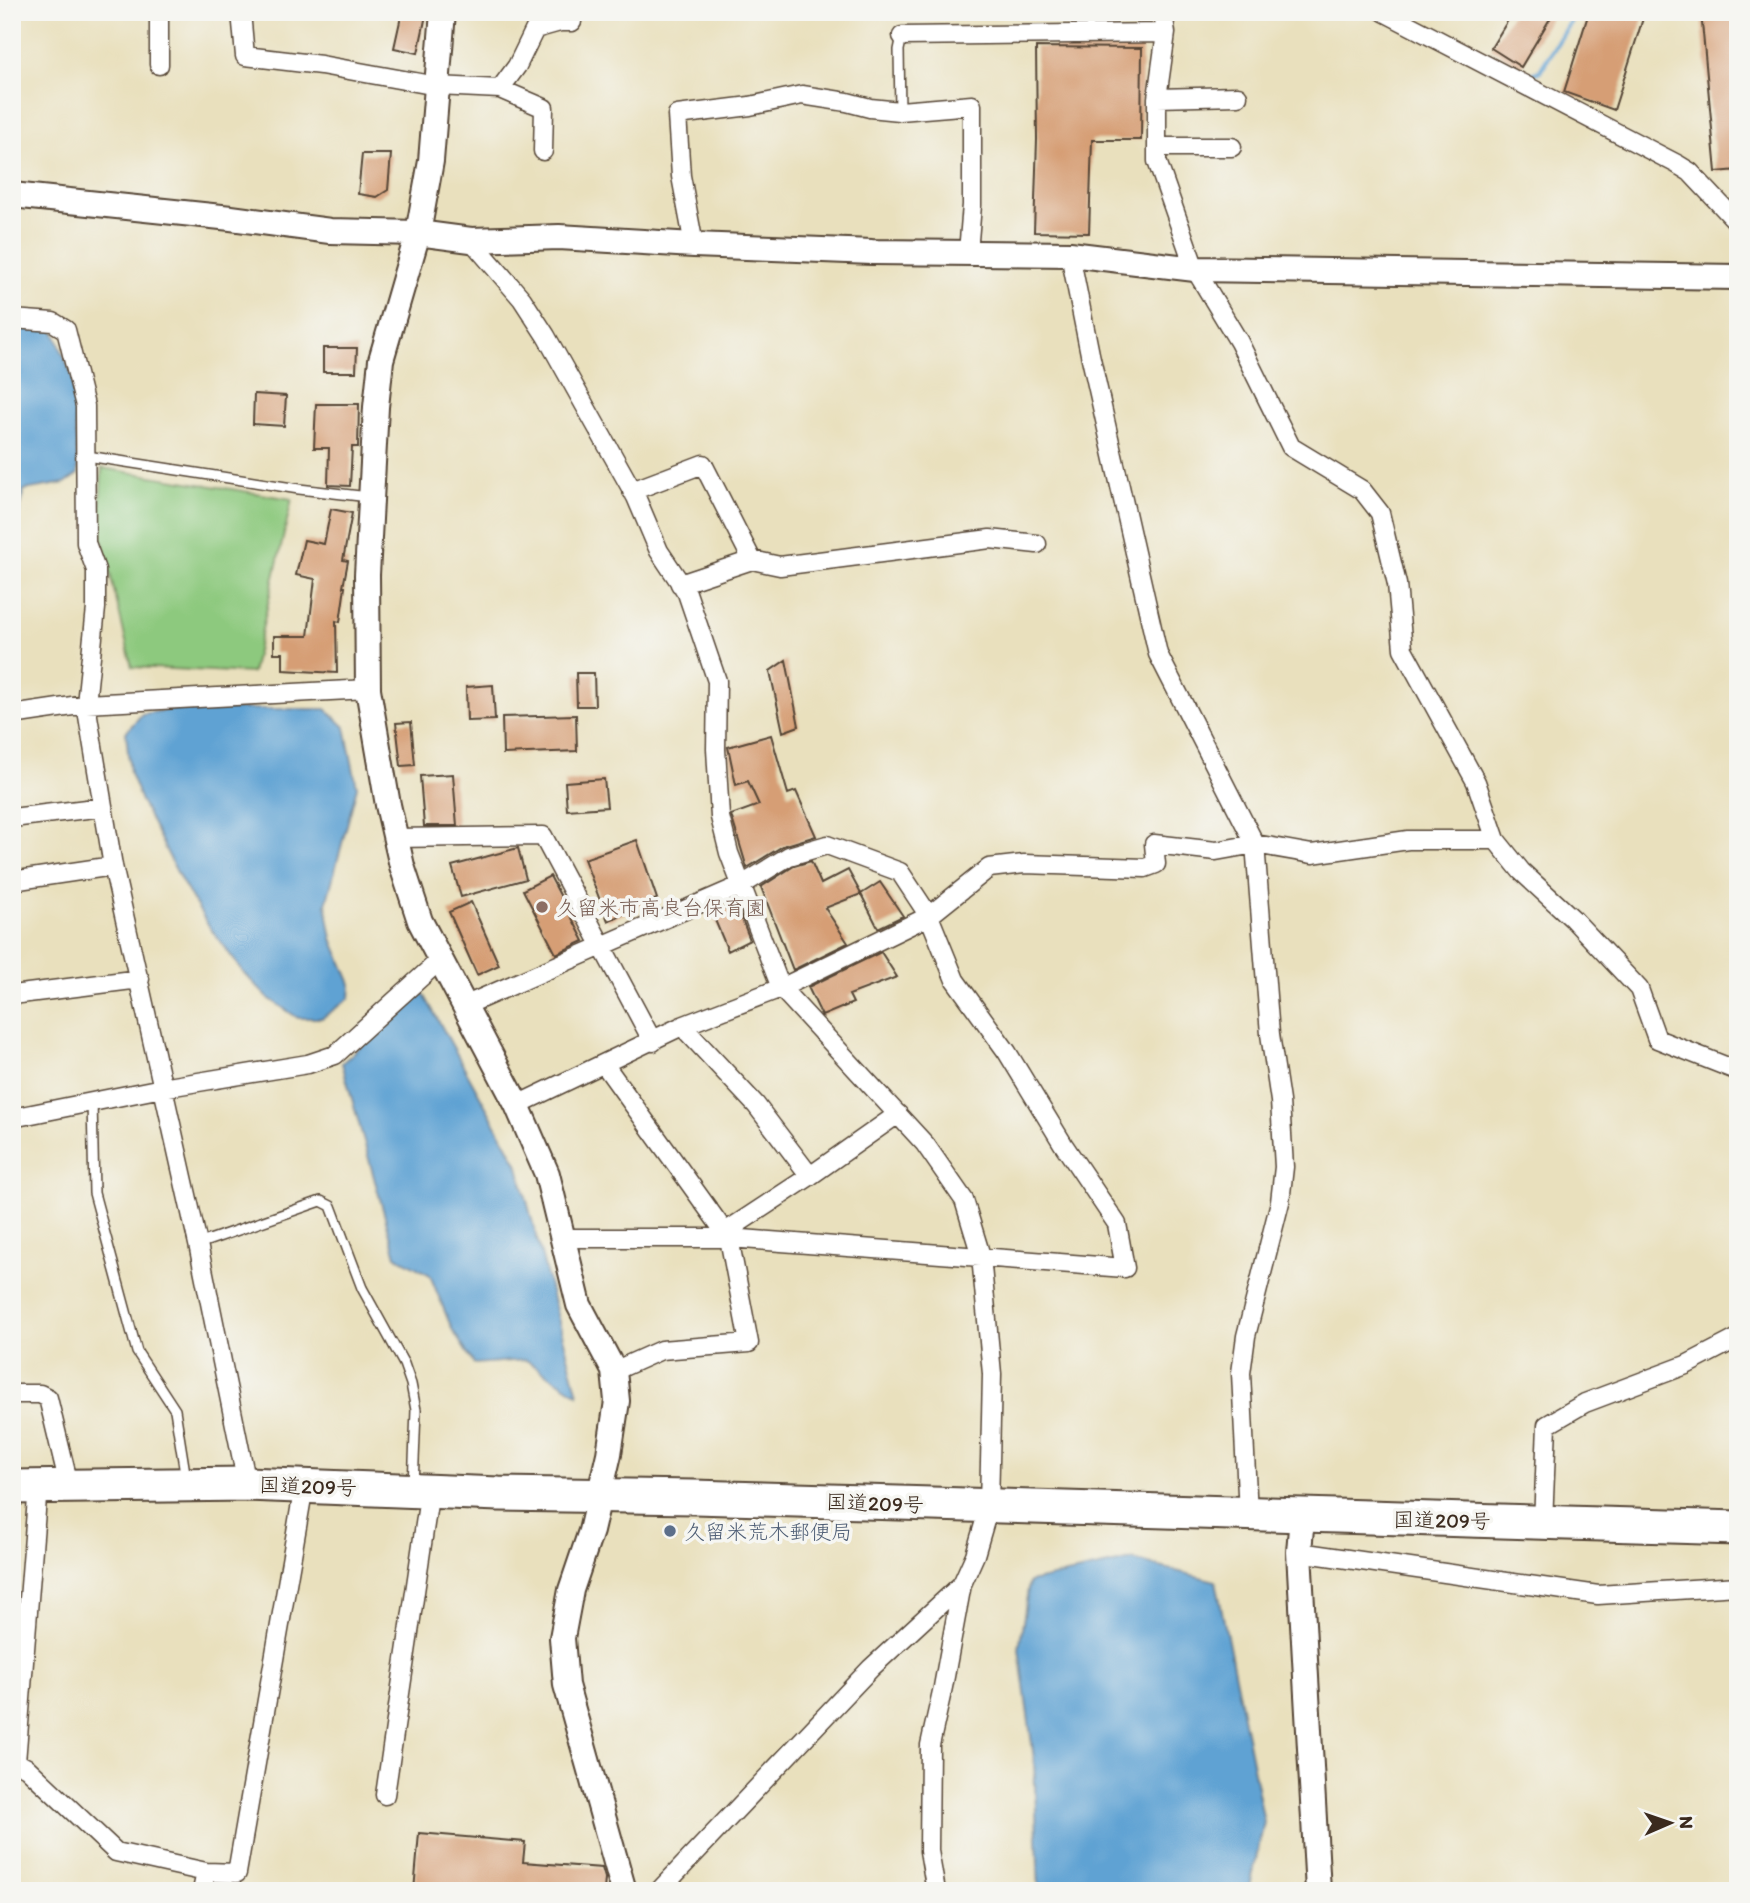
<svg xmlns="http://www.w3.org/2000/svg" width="1750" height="1903" font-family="Itim,'Klee One',sans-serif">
<rect width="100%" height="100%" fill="#f6f6f2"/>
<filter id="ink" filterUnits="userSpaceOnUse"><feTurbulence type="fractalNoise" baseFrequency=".0143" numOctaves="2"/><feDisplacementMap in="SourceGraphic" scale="14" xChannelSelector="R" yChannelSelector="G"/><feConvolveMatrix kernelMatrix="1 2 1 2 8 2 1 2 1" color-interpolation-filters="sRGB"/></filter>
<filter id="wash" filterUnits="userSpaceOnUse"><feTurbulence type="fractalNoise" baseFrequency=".00686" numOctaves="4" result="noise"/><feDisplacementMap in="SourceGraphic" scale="28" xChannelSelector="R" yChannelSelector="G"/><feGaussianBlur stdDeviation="1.57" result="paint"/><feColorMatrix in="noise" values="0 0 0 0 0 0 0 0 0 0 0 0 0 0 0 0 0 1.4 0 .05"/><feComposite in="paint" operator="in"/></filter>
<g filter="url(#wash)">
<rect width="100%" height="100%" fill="#e9e0bd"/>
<path fill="#8dc97e" stroke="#647a4e" stroke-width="2" d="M 102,468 L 292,499 L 252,673 L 132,667 L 99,526 Z"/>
<path fill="#5fa2d3" stroke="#4d6678" stroke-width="2" d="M 12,326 L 52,326 L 73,379 L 78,474 L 65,483 L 24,490 L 18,518 L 21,555 L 13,579 Z
M 174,709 L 326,709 L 345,727 L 357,787 L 326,904 L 332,939 L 351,984 L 350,998 L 322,1018 L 298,1018 L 267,997 L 244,973 L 210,928 L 182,882 L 141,801 L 130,773 L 126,732 L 142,714 Z
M 422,991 L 517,1163 L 578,1394 L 526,1360 L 474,1364 L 452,1329 L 430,1275 L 396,1256 L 342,1063 Z
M 1132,1560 L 1216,1581 L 1264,1822 L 1249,1891 L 1039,1891 L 1034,1759 L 1019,1649 L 1029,1582 Z"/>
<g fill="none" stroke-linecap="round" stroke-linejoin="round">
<path stroke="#5fa2d3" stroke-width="5" d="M 1521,78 L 1540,71 L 1576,12"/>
</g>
<g id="blocks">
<path fill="#d69e74" d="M 402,12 L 426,15 L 418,53 L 394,48 Z
M 1513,12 L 1554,12 L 1521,67 L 1491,48 Z
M 1589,12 L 1645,12 L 1614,110 L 1564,92 Z
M 1701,12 L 1733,12 L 1738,60 L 1738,170 L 1716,172 Z
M 1036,47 L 1142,48 L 1141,140 L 1092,140 L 1089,233 L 1034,232 L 1037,139 Z
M 362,154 L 391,154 L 388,190 L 377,197 L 358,194 Z
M 323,348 L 357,348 L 356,372 L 323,372 Z
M 254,394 L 286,396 L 284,426 L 253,424 Z
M 316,404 L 359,404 L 358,447 L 352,447 L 350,486 L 328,485 L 329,448 L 314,448 Z
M 331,509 L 352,513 L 343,560 L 348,561 L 343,587 L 345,587 L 340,622 L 336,621 L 337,673 L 283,670 L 283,653 L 274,653 L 274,636 L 308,636 L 315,579 L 296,575 L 304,540 L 324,544 Z
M 786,660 L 799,726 L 783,732 L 770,671 Z
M 576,673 L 594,673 L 595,706 L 577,706 Z
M 493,685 L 495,720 L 467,721 L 466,687 Z
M 576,715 L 577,751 L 503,754 L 502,717 Z
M 411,722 L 415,765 L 401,766 L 396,723 Z
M 771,735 L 788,794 L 796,791 L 816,836 L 783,846 L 747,868 L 731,815 L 759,805 L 748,781 L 736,785 L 728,747 Z
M 453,774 L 457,826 L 424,826 L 420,776 Z
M 604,779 L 607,807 L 567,810 L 565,782 Z
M 637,840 L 657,899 L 629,909 L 630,911 L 608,921 L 584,859 Z
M 518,848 L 526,879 L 461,897 L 452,866 Z
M 811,861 L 821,884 L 848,870 L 861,894 L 825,908 L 848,943 L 793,970 L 761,887 L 794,866 Z
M 550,876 L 584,941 L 556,954 L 523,890 Z
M 880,882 L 903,916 L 878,928 L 861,894 Z
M 471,902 L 499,965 L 477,975 L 449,912 Z
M 736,904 L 750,940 L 728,951 L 712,913 Z
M 881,952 L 897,977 L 849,995 L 853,1003 L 822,1016 L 808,987 Z
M 419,1833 L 525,1842 L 523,1862 L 602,1868 L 605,1878 L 604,1891 L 414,1891 Z"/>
</g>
</g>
<g filter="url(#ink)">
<use href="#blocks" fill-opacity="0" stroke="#554536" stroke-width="2"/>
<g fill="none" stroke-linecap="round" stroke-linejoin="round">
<g stroke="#554536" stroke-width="12">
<path id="lane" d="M 900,111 L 899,50 L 902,36
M 87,456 L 299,489 L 369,497
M 92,1101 L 94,1193 L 137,1352 L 175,1410 L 186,1479
M 198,1244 L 321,1201 L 331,1206 L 362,1288 L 404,1364 L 411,1384 L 416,1410 L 413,1486"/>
</g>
<g stroke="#554536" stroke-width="21">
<path id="street" d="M 241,12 L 245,56 L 321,65 L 437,86 L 500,89 L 517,66 L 535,29 L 560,22 L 572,22
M 1163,12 L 1166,33 L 1157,98 L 1157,161 L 1195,269 L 1239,342 L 1291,447 L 1362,490 L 1380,513 L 1397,584 L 1403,649 L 1476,782 L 1496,840 L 1521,871 L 1573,919 L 1639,989 L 1657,1039 L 1738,1071
M 1384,12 L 1677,164 L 1690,172 L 1738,223
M 902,36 L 1166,33
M 159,65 L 159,12
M 500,89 L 544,108 L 543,151
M 1157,98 L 1238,96
M 1157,147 L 1232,147
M 471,240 L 522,299 L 546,336 L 636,497 L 659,551 L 687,593 L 717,681 L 716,749 L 720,817 L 729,853 L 781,988 L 925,1144 L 964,1200 L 981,1256 L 992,1374 L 989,1507 L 975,1555 L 962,1584 L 943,1687 L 930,1745 L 929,1851 L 936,1891
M 694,245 L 681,176 L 677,115 L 750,106 L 802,95 L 847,102 L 870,108 L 900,111 L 972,105 L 972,205 L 968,252
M 1070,254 L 1090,354 L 1158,654 L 1255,844 L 1270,1034 L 1280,1101 L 1284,1167 L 1280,1202 L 1246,1336 L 1241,1373 L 1248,1514
M 12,319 L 53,322 L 66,330 L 85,406 L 86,543 L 96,570 L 96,608 L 86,704 L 113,866 L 198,1244 L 247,1484
M 632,491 L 703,464 L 752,560
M 680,584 L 752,560 L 780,566 L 990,539 L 1037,544
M 12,715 L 86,704 L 368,689
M 12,818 L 103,807
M 395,838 L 543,836 L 653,1042
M 12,881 L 113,866
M 12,995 L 140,979
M 464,1006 L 742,885 L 789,856 L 827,845 L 900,872 L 929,916 L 955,980 L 1007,1052 L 1063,1144 L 1117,1224 L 1125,1268 L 729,1238 L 562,1238
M 682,1026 L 756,1105 L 810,1176
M 604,1064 L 729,1238 L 749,1343 L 661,1350 L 614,1371
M 517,1105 L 682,1026 L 781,988 L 929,916 L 989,868 L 1024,864 L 1145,868 L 1156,864 L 1154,844 L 1216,851 L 1255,844 L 1312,854 L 1408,840 L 1496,840
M 12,1118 L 162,1088 L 308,1064 L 335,1055 L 440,960
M 725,1232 L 810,1176 L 898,1114
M 12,1394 L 40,1394 L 48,1398 L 69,1485
M 1543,1523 L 1547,1425 L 1585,1403 L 1686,1365 L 1738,1338
M 1299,1552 L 1598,1595 L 1738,1586
M 12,1760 L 27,1768 L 116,1852 L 206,1872 L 237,1873 L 304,1486
M 16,1762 L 38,1486
M 385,1795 L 430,1490
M 202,1891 L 206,1872
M 659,1891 L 871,1668 L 962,1584"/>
</g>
<g stroke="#554536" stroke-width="28">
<path id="secondary" d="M 443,12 L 431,161 L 418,233 L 381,360 L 376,407 L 367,575 L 368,689 L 388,805 L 402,866 L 420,921 L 517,1105 L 547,1174 L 579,1305 L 614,1371 L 617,1401 L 609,1454 L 591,1531 L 571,1590 L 562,1638 L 566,1685 L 624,1891
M 12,195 L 231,218 L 330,231 L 418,233 L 471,240 L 559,237 L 694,245 L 872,252 L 1070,254 L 1195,269 L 1738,277
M 1302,1516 L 1299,1552 L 1318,1891"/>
</g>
<g stroke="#554536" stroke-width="37">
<path id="highway" d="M 12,1487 L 247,1484 L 499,1494 L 694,1497 L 1738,1528"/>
</g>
<use href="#lane" stroke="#fff" stroke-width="9"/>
<use href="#street" stroke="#fff" stroke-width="18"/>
<use href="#secondary" stroke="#fff" stroke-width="24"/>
<use href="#highway" stroke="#fff" stroke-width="33"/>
</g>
</g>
<circle fill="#8d6e63" stroke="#f6f6f2" stroke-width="2.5" cx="542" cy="907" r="7"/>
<circle fill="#5c6f8a" stroke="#f6f6f2" stroke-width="2.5" cx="670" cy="1531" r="7"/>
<g text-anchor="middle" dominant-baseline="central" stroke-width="7" stroke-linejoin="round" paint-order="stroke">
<g font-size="21" fill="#785e54" stroke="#f6f6f2" text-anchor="start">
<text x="556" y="907">久留米市高良台保育園</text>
</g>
<g font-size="21" fill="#3b2a1e" stroke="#f6f6f2">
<text transform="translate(308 1486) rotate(2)">国道209号</text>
<text transform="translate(875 1503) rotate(2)">国道209号</text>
<text transform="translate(1442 1520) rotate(1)">国道209号</text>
</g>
<g font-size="21" fill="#4e5e75" stroke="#f6f6f2" text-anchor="start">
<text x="684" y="1531">久留米荒木郵便局</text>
</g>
</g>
<rect width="1750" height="1903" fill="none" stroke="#f6f6f2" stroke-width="42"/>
<g transform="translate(1670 1823) rotate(88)" stroke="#f6f6f2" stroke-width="5" paint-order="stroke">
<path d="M0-5L12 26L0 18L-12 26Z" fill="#3b2a1e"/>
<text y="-10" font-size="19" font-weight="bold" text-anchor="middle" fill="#3b2a1e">N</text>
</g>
</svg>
